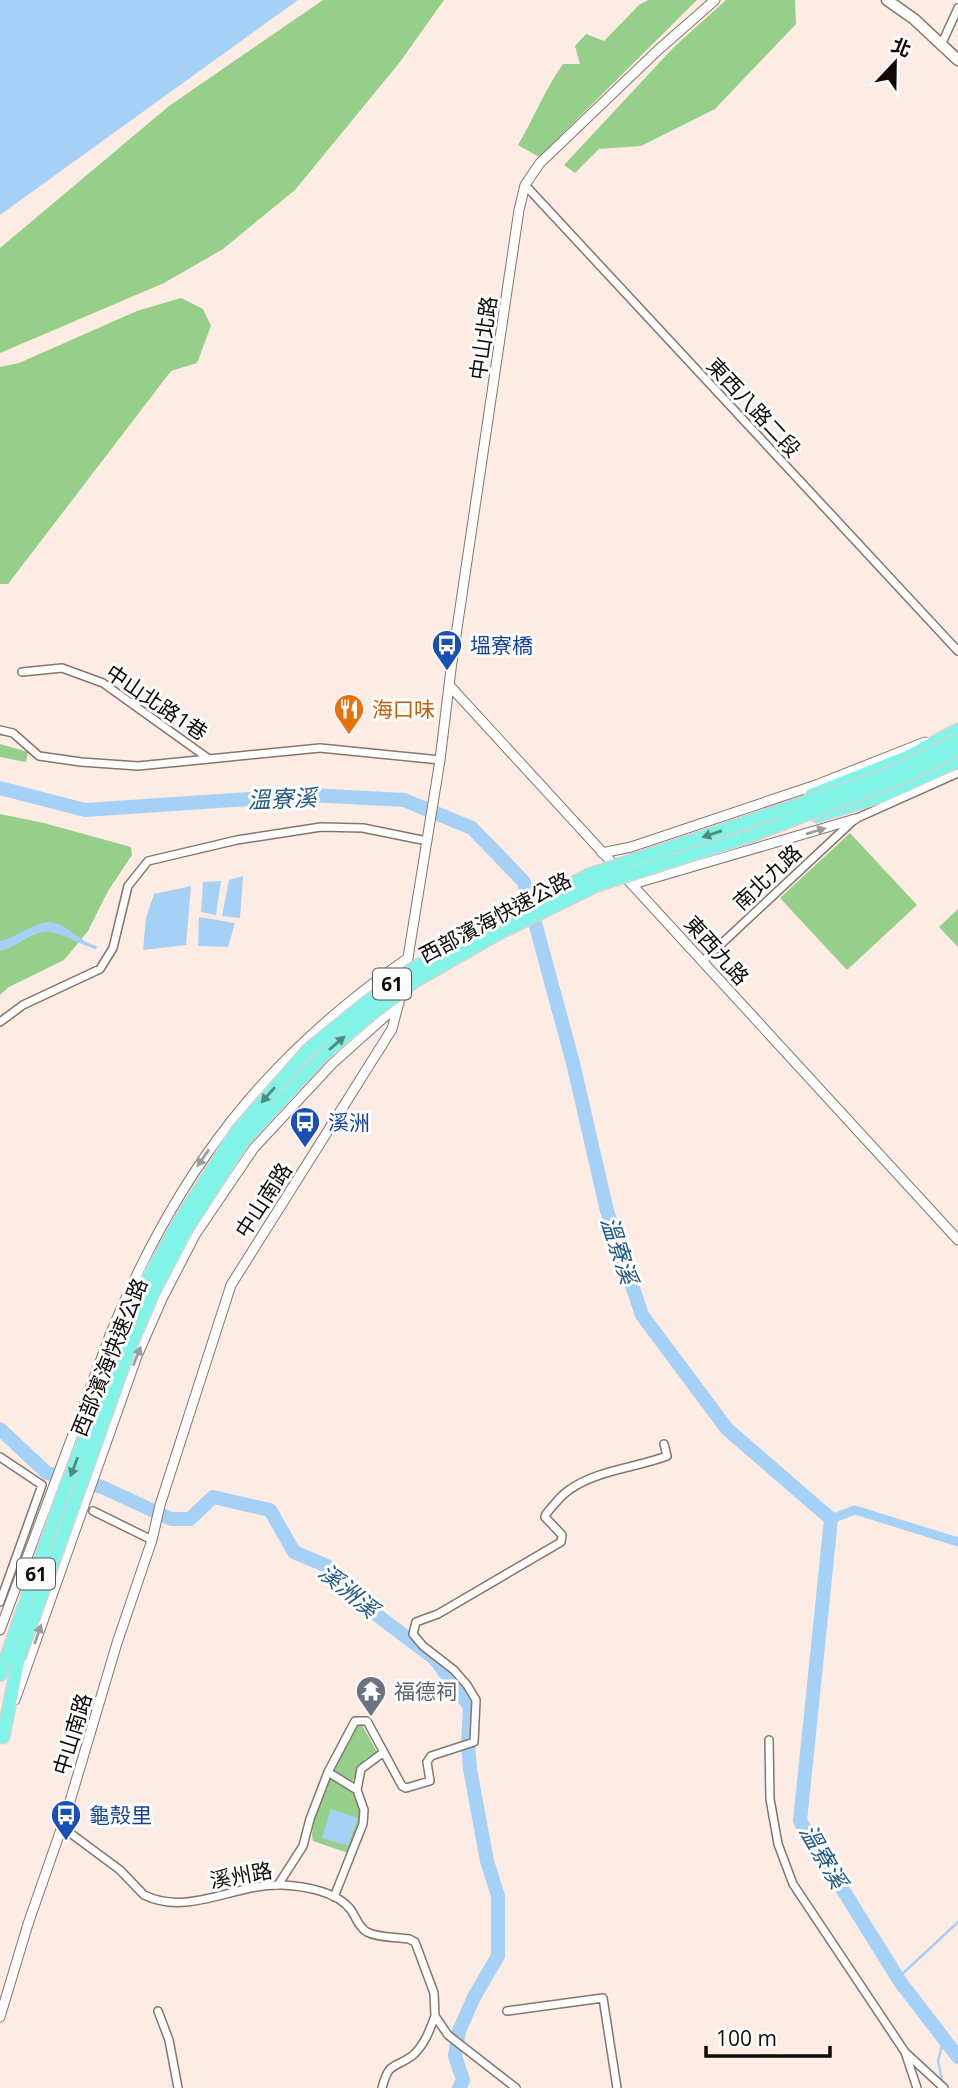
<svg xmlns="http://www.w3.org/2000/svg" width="958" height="2088" font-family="'Open Sans','Noto Sans TC',sans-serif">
<rect width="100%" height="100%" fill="#fdece4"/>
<path fill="#95cf89" d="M 323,0 L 444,0 L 400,62 L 295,190 L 223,249 L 164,283 L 0,353 L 0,248 L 169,106 Z
M 648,0 L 697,0 L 539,157 L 518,145 C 534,118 545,89 563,64 L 580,64 L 575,46 L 586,34 L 604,41 L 639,5 Z
M 726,0 L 795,0 L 796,24 L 715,109 L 641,146 L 599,149 L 575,173 L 564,165 L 674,47 Z
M 181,298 L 203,309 L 211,326 L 197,363 L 171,371 L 8,584 L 0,584 L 0,367 L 19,363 L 137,311 Z
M 0,744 L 28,752 L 26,762 L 0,757 Z
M 0,814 L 44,823 L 131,847 L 132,855 L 108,891 L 88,931 L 64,960 L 9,987 L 0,995 Z
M 850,833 L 917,905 L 847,970 L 780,898 Z
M 958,909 L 958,947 L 939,927 Z
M 362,1725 L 378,1754 L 365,1759 L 352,1782 L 362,1812 L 348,1853 L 313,1841 C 306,1823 345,1746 355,1726 Z"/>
<path fill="#a6d1f7" d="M 0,0 L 298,0 L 0,215 Z
M 243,876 L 240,918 L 222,916 L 229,880 Z
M 221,881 L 216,915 L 201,912 L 203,882 Z
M 191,886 L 186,945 L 143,950 L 146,918 L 154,894 Z
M 199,917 L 235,923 L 228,947 L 198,946 Z
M 49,922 C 68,923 78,942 97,946 L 96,949 C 77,945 56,926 36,934 C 23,939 14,948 0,951 L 0,941 C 18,937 30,924 49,922 Z
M 331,1809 L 358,1818 L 348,1846 L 322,1838 Z"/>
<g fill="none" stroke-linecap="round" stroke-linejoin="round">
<path stroke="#a6d1f7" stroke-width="2.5" d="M 898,1978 L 958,1922
M 943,2085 L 938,2061 L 944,2038"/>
<path stroke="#a6d1f7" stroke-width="9" d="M 831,1519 L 855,1510 L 958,1542"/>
<path stroke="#a6d1f7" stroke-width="14" d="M 0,788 L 85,810 L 310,795 L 404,800 L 472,828 L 524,882 L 573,1063 L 607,1211 L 642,1315 L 727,1429 L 831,1519 L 800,1821 L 901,1983 L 958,2057
M 0,1429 L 47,1473 L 102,1487 L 171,1519 L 190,1519 L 213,1497 L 270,1510 L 294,1552 L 327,1566 L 348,1593 L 435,1659 L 470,1707 L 468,1744 L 470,1769 L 487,1861 L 498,1896 L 498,1956 L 474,1997 L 459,2031 L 455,2056 L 463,2080 L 459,2088"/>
<g stroke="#84756e" stroke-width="10">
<path id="minor" d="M 942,43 L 958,8
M 525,185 L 958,651
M 22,672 L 62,668 L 103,683 L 209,759 L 320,748 L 440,760
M 0,730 L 13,733 L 39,756 L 81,762 L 138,766 L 209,759
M 703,961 L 855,819 L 958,773
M 0,1022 L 23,1005 L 100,969 L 113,948 L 128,886 L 148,861 L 237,840 L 321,827 L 363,828 L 427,841
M 0,1457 L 42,1485 L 0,1602
M 93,1511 L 152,1540
M 769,1740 L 770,1799 L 778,1844 L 793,1884 L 905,2052 L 917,2088
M 328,1772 L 357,1790
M 62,1827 L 120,1870 L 144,1895 C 189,1917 235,1883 282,1885 C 303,1886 337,1891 351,1910 C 356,1917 359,1928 367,1932 C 378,1938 397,1937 409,1939 L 415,1942 L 434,1993 L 435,2016 L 448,2035 L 516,2088
M 278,1885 L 303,1846 L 310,1819 L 328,1772 L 355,1721 L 367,1721 L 402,1786 L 406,1788 L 430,1781 L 427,1762 L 431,1756 L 474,1742 L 476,1700 L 467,1685 L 454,1670 L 423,1646 L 413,1634 L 416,1622 L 438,1614 L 561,1542 L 562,1535 L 545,1517 L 546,1514 C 553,1506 560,1496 569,1490 C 597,1470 635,1468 667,1456 L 664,1444
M 334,1897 L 363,1824 L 364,1810 L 357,1790 L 361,1769 L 384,1752
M 158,2011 L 169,2040 L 178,2088
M 507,2011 L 603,1998 L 617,2088
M 906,2053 L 944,2088
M 382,2088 C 389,2061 394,2069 412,2056 C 424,2046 430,2030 435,2016"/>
</g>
<g stroke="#84756e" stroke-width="11">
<path id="tertiary" d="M 449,685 L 958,1240
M 602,853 L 631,847 L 816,785 L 925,742
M 633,884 L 855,819
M 405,976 L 440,760 L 451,669 L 519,210 L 525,185 L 540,163 L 657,51 L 715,0
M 0,1630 L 112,1330 C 179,1169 265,1057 408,958
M 15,1700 L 137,1356 L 162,1299 L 195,1235 L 254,1148 L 332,1064 L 399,1004
M 0,2017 L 28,1924 L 65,1818 L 117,1643 L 152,1540 L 160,1505 L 231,1285 L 392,1029 L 402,990"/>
</g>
<g stroke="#84756e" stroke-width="13">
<path id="secondary" d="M 887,0 L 914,19 L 958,60"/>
</g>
<g stroke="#d4d3d3" stroke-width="15">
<path id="trunk" d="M 811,795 L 907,757 L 958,730
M 817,816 L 884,795 L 958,761
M 0,1675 L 8,1653
M 3,1737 L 19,1657"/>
</g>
<use href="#minor" stroke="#fff" stroke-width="7"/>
<use href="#tertiary" stroke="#fff" stroke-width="9"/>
<use href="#secondary" stroke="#fff" stroke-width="10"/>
<use href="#trunk" stroke="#82f4e7" stroke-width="12"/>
<g stroke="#d4d3d3" stroke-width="15" stroke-linecap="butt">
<path id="trunk-bridge" d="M 8,1653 L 63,1494 L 143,1288 L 179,1222 L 237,1131 L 309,1049 L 367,1002 L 411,970 L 497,921 L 589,875 L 884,776 L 958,740
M 19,1658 L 130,1347 L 153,1293 L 186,1230 L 244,1140 L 323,1055 L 375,1011 L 415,981 L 497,934 L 597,885 L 750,836 L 906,776 L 958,749"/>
</g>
<use href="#trunk-bridge" stroke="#82f4e7" stroke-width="12"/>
</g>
<defs><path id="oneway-solid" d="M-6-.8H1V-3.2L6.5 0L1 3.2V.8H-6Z" transform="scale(1.75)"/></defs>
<g fill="#9f9d9c">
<use href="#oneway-solid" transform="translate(816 831) rotate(-17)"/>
<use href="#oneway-solid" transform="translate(203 1158) rotate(125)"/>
<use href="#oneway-solid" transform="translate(137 1356) rotate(-68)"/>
<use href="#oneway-solid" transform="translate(38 1634) rotate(-71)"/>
</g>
<g fill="#4f8b83">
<use href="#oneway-solid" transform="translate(712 834) rotate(161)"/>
<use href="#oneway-solid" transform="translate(337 1043) rotate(-41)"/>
<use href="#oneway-solid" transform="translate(268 1095) rotate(131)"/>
<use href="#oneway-solid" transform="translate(74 1467) rotate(111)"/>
</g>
<defs>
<g id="bus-pin" transform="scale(1.575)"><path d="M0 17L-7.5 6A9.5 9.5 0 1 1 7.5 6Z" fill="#1a4fb4" stroke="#fdfdfd"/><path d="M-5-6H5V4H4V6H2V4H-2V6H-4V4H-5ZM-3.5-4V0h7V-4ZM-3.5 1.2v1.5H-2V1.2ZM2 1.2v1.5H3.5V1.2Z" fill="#fff"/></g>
<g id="restaurant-pin" transform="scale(1.575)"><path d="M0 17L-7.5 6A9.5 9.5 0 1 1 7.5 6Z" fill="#e8710a" stroke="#fdfdfd"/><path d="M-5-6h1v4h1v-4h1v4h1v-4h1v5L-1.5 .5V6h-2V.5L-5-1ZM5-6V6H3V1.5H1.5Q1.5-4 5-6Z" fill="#fff"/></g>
<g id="temple-pin" transform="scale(1.575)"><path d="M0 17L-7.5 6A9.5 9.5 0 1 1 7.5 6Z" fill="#6b7280" stroke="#fdfdfd"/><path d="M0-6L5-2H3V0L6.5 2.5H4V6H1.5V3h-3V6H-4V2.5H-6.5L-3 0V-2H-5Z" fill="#fff"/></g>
</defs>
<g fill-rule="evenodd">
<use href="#bus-pin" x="447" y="645"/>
<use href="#restaurant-pin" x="349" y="709"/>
<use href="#bus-pin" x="305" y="1122"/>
<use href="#temple-pin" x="371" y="1691"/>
<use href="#bus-pin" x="66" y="1815"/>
</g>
<g text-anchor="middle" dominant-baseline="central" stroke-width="6" stroke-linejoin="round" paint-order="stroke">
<g fill="#fdfdfd" stroke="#575452" stroke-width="2">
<rect x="373" y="968.5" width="38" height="31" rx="5"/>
<rect x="17" y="1558.5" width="38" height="31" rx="5"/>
</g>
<g font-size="19" font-weight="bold" fill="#100b08">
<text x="392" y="984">61</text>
<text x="36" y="1574">61</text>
</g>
<g font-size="21" fill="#100b08" stroke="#fdfdfd">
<text transform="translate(483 338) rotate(-82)">中山北路</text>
<text transform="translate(754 407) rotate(47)">東西八路二段</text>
<text transform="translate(157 702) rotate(34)">中山北路1巷</text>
<text transform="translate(767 877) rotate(-43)">南北九路</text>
<text transform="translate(495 917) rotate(-28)">西部濱海快速公路</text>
<text transform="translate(717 950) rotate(48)">東西九路</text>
<text transform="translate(263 1200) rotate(-57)">中山南路</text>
<text transform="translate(109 1357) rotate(-68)">西部濱海快速公路</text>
<text transform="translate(72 1734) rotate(-73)">中山南路</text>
<text transform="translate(241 1875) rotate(-10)">溪州路</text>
</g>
<g font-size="21" fill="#164399" stroke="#fdfdfd" text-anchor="start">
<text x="470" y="645">塭寮橋</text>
<text x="328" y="1122">溪洲</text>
<text x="89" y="1815">龜殼里</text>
</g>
<g font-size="21" fill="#c56008" stroke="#fdfdfd" text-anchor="start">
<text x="372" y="709">海口味</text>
</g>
<g font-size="21" fill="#5b616d" stroke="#fdfdfd" text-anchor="start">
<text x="394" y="1691">福德祠</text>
</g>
<g font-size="23" font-style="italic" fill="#235982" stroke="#fdfdfd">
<text transform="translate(282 798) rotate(-2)">溫寮溪</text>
<text transform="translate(620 1250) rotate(72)">溫寮溪</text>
<text transform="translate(349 1590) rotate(40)">溪洲溪</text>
<text transform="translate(824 1856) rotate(60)">溫寮溪</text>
</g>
</g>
<g transform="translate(895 63) rotate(22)" stroke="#fdfdfd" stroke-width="5" paint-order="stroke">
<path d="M0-5L12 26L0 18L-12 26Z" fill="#100b08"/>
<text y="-10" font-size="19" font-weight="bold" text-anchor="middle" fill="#100b08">北</text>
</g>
<path d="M706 2046v10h124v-10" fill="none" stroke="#100b08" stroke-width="3.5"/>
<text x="716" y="2046" font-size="21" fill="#100b08" stroke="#fdfdfd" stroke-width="5" paint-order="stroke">100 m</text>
</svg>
